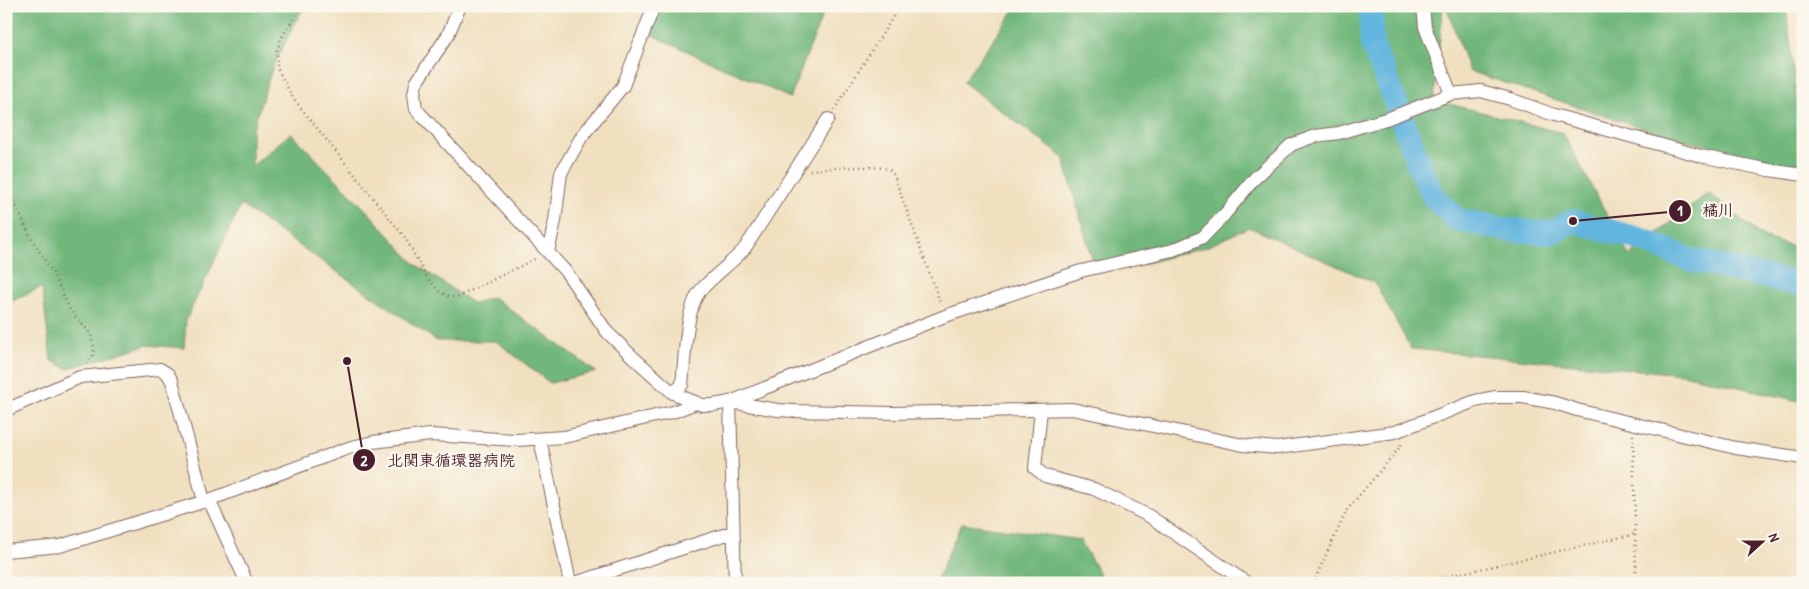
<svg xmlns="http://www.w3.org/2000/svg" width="1809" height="589" font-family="'Patrick Hand','Klee One',sans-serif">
<rect width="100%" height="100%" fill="#fbf7ec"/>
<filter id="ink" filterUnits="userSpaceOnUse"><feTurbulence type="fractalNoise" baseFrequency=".02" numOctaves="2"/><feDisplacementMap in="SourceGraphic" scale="10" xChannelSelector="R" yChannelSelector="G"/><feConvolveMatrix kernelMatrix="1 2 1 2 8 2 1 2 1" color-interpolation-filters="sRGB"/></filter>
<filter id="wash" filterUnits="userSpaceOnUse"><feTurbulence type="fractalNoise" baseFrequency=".0096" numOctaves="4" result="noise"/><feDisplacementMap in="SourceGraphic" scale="20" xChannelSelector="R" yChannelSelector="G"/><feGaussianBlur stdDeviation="1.12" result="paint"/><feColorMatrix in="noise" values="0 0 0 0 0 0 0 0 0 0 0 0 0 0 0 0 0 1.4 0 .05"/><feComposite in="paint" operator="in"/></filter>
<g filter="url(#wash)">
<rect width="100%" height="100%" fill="#f0e0c0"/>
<path fill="#f2cfe2" d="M 1144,6 L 1187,6 L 1176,13 Z"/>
<path fill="#71b77c" stroke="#5e6b54" d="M 6,6 L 304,6 L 273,66 L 252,131 L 252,166 L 291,133 L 368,212 L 414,263 L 474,304 L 493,297 L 596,372 L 550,383 L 496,341 L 437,341 L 241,205 L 186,320 L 184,348 L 147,345 L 67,369 L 51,360 L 42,287 L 6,304 Z
M 653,6 L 826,6 L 790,98 L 639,29 Z
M 1017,6 L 1144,6 L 1175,13 L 1187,6 L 1443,6 L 1434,100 L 1563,133 L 1629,256 L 1708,193 L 1763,237 L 1803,250 L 1803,402 L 1683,374 L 1411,349 L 1375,283 L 1249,227 L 1206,247 L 1142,264 L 1095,269 L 1063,157 L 963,82 Z
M 1446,6 L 1786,6 L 1798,113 L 1803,114 L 1803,168 L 1663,135 L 1469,71 Z
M 962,523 L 1080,540 L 1103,580 L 1103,583 L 935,583 Z"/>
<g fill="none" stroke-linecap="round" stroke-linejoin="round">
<path stroke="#62b5de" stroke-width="24" d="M 1371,6 L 1372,44 L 1392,93 L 1420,168 L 1435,199 L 1458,220 L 1508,230 L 1550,233 L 1573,221 L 1643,240 L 1688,259 L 1803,285"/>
</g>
</g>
<g filter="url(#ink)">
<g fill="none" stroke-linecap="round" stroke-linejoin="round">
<g stroke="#84635f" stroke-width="14">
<path id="minor" d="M 460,6 L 448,35 L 416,83 L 414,94 L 416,109 L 567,273 L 607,332 L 635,359 L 673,393 L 702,405 L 713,405 L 730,402 L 945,316 L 1081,271 L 1173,250 L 1203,237 L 1225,214 L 1254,179 L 1291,145 L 1315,136 L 1339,133 L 1389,118 L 1451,94 L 1481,91 L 1510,99 L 1554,115 L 1701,156 L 1769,170 L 1803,175
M 1423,6 L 1425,27 L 1451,94
M 548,252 L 555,221 L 561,173 L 582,136 L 623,86 L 654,6
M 673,393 L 682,385 C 685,360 685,310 700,291 C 714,275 731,264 745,248 L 828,119
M 730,402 L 778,410 L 794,411 L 893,413 L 1072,409 L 1243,445 L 1277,448 L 1395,432 L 1475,401 L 1496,397 L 1523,397 L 1555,403 L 1577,410 L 1736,448 L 1803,458
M 730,402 L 735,583
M 6,410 L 80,377 L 160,369 L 168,374 L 172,381 L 204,501
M 1041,410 L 1035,468 L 1045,476 L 1094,489 L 1149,516 L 1247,583
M 540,439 L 570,583
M 209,500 L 247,583
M 6,551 L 60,546 L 209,500 L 351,447 L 373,442 L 430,435 L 516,440 L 564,437 L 673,412 L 696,403
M 575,583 L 733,532"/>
</g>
<path stroke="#84635f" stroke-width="2.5" stroke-dasharray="1 4" stroke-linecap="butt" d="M 301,6 L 281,39 L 277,50 L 277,68 L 293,98 L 406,239 L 427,278 L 439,291 L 449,297 L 458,297 L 537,258
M 1802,6 L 1803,58
M 834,110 L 900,6
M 810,170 C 824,169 883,163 891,171 C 893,173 894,176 895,178 L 941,305
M 6,184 L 30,236 L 53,273 L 70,310 L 91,334 L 94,348 L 93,355 L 86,364
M 1633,435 L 1636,574
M 1313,583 L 1347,510 L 1401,446 L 1401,441
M 1418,583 L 1635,534"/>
<use href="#minor" stroke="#fff" stroke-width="12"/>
</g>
</g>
<path fill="none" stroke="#4a1f2b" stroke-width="2" d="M1573 221L1680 211M347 361L364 460"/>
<g fill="#4a1f2b" stroke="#fbf7ec" stroke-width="2">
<circle cx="1573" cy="221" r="5"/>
<circle cx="347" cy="361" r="5"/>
<circle cx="1680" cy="211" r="12"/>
<circle cx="364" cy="460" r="12"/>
</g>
<g font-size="15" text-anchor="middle" font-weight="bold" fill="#fff">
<text x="1680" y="216">1</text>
<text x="364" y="466">2</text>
</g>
<g font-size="16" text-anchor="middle" font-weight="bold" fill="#4a1f2b" stroke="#fbf7ec" stroke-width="4.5" stroke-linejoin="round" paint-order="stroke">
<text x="1718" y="216">橘川</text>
<text x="451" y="466">北関東循環器病院</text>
</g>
<rect width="1809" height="589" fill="none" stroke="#fbf7ec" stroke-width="25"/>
<g transform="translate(1762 542) rotate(69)" stroke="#fbf7ec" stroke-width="4" paint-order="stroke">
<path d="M0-4L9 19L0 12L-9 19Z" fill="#4a1f2b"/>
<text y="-8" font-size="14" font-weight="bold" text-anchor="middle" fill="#4a1f2b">N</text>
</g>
</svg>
